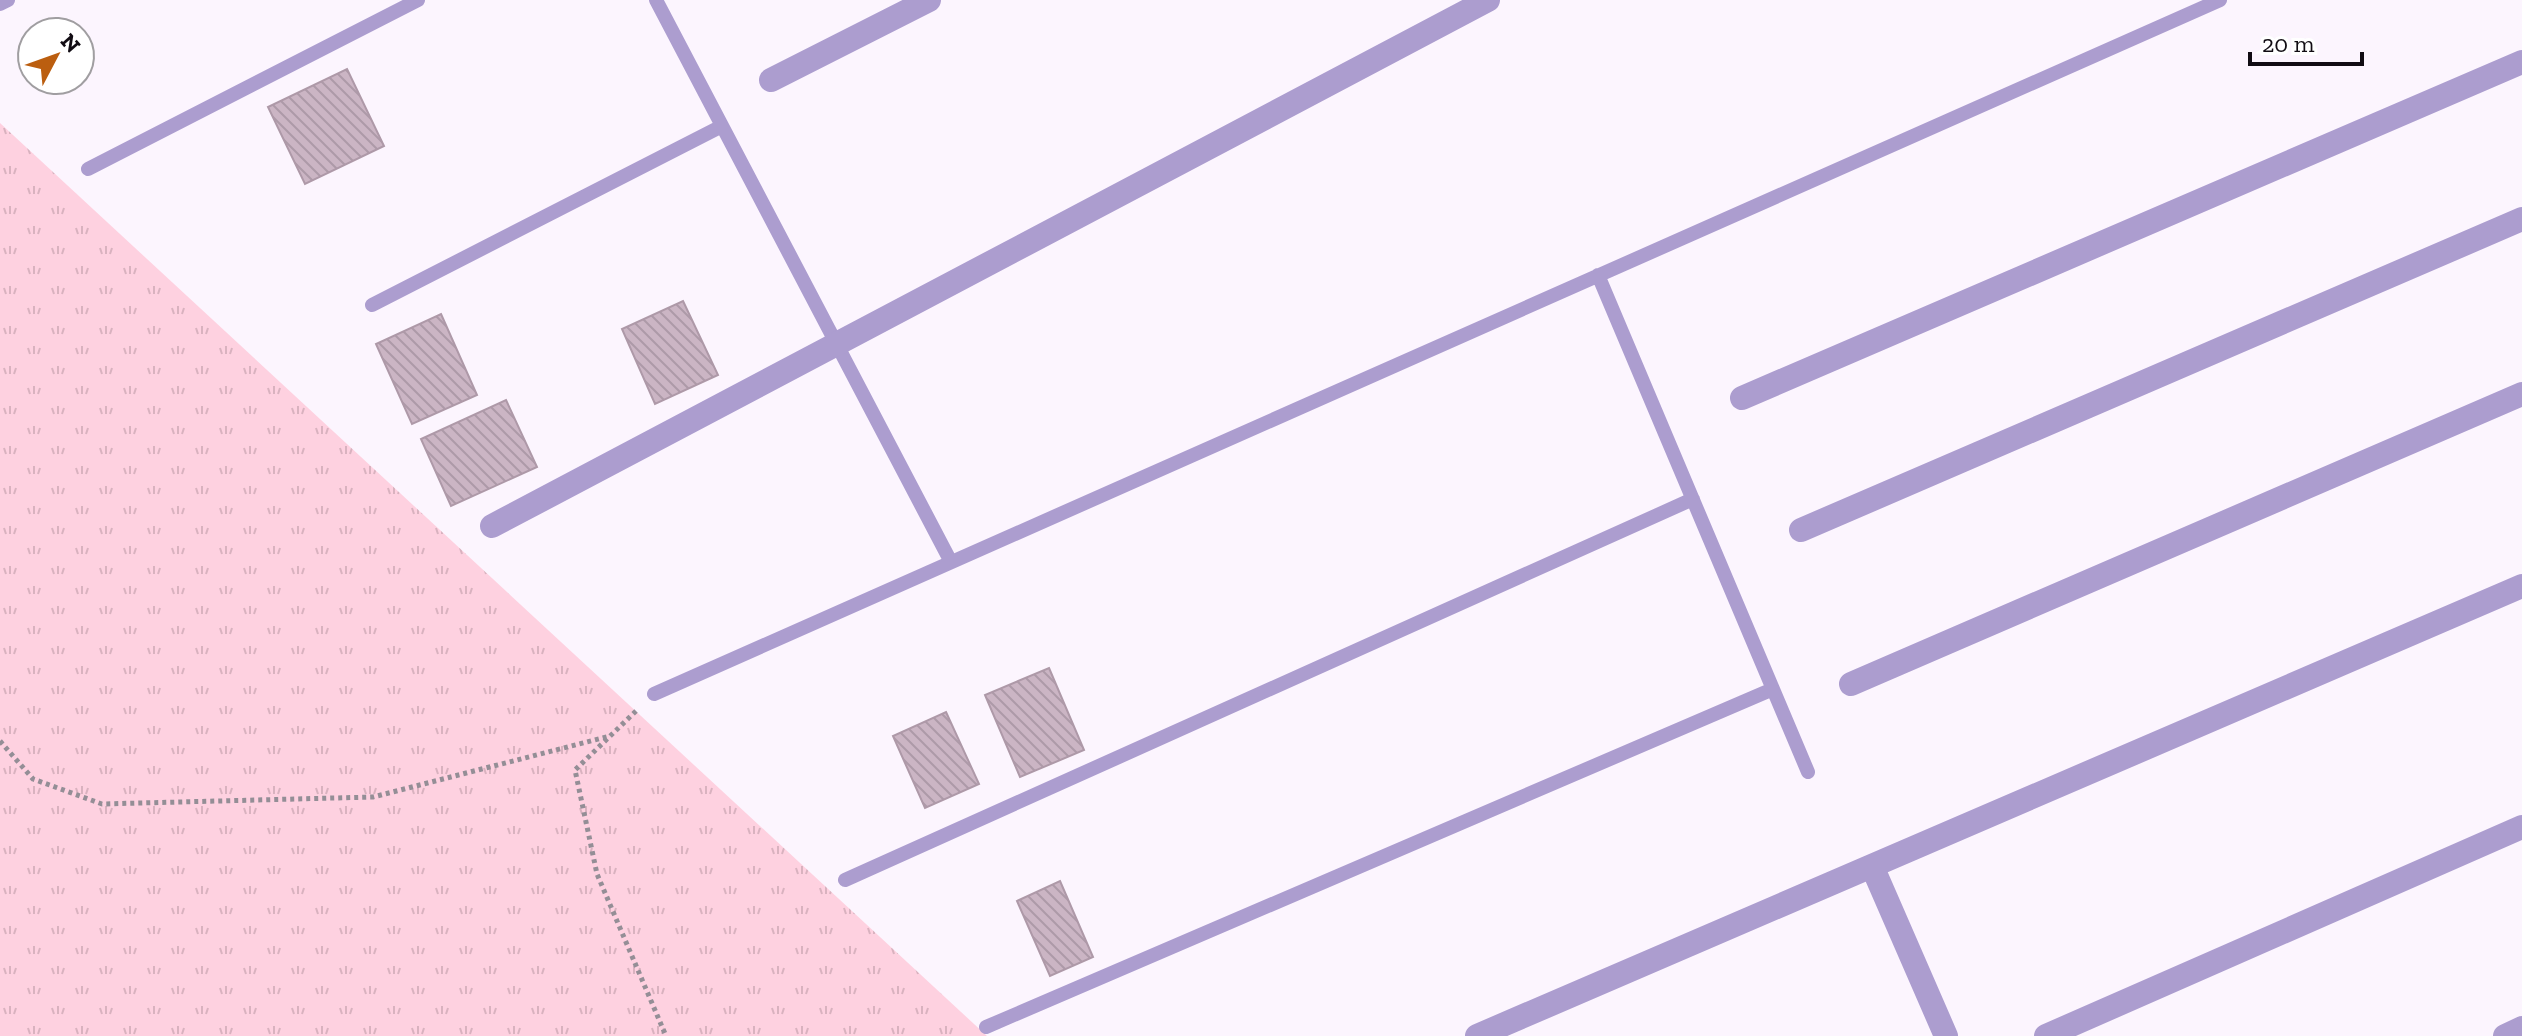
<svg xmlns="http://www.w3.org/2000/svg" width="2522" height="1036" font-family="'Zilla Slab',serif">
<defs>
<pattern id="grass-tufts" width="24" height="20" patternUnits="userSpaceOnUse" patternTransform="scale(2)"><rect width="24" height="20" fill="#fed1e0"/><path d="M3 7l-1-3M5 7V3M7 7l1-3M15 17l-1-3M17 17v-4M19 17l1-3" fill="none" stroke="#d9b2bf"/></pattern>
<pattern id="building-back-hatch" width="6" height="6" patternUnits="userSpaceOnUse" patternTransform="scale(2)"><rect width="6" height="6" fill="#cbb5c4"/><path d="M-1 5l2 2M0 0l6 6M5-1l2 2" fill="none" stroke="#ad9aa8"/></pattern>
</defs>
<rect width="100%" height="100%" fill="#fcf5fe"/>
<path fill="url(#grass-tufts)" d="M 0,123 L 987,1036 L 0,1036 Z"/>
<path fill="url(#building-back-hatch)" stroke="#ae99a8" stroke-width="2" d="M 347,69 L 384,146 L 305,184 L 268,107 Z
M 683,301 L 718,375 L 655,404 L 622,329 Z
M 441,314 L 477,395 L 412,424 L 376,344 Z
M 506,400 L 537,467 L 451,506 L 421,439 Z
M 1049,668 L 1084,750 L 1020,777 L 985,695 Z
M 946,712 L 979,784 L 925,808 L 893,736 Z
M 1060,881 L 1093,957 L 1050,976 L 1017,901 Z"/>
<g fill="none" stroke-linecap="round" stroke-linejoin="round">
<path stroke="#948e96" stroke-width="5" stroke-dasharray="4 4" stroke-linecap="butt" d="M 636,711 L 575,770 L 597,874 L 666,1036
M 0,741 L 33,779 L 102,804 L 373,797 L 610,736"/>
<path stroke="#ac9dcf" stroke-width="14" d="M 656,0 L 951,562
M 0,4 L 8,0
M 88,169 L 418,0
M 1598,275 L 1808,772
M 372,305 L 722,126
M 654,694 L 2220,0
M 845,880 L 1693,499
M 986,1027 L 1773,689"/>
<path stroke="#ac9dcf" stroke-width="24" d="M 771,80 L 929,0
M 1742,398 L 2522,62
M 492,526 L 1488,0
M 1801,530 L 2522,219
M 1851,684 L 2522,394
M 1872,866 L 1946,1036
M 1477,1036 L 2522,586
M 2046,1036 L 2522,827
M 2505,1036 L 2522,1028"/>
</g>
<g transform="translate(56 56) rotate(49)"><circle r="38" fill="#ffffff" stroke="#a09ea1" stroke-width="2"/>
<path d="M0-6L14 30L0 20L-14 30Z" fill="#bb5e0f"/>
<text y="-12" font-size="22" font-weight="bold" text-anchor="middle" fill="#110c13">N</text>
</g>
<path d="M2250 52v12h112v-12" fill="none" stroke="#110c13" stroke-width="4"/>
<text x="2262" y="52" font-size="24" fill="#110c13" stroke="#ffffff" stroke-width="6" paint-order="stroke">20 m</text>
</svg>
